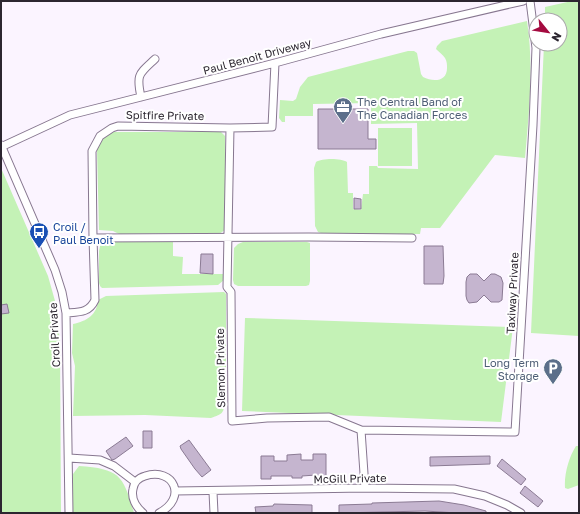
<svg xmlns="http://www.w3.org/2000/svg" width="580" height="514" font-family="'Golos Text',sans-serif">
<rect width="100%" height="100%" fill="#fbf4ff"/>
<path fill="#c4f2b6" d="M 572,1 L 579,1 L 579,336 L 531,333 L 544,44 L 560,44 L 560,20 L 545,20 L 545,7 Z
M 527,21 C 534,66 529,112 525,158 L 495,155 L 440,228 L 421,228 L 420,234 L 324,234 L 318,232 L 315,226 L 314,168 L 316,162 C 322,158 341,158 347,162 L 348,193 L 353,193 L 353,209 L 361,210 L 363,194 L 369,194 L 369,166 L 377,166 L 378,168 L 418,169 L 417,123 L 371,124 L 371,103 L 313,104 L 313,116 L 285,116 L 285,122 L 282,122 L 279,118 L 280,100 L 293,101 L 296,99 L 300,87 L 308,77 L 408,51 L 414,51 L 417,53 L 421,74 L 423,77 C 433,82 447,82 447,68 C 447,65 447,61 445,58 C 443,55 439,52 436,49 L 437,46 L 442,41 Z
M 378,128 L 412,128 L 412,166 L 378,166 Z
M 111,132 L 221,132 L 225,136 L 225,230 L 219,234 L 203,233 L 119,234 L 113,231 L 99,230 L 97,150 L 102,138 Z
M 1,168 L 48,276 L 57,308 L 60,345 L 61,513 L 1,513 Z
M 105,242 L 173,242 L 173,256 L 183,257 L 182,274 L 224,274 L 224,280 L 218,285 L 102,288 L 100,286 L 99,283 L 99,251 L 100,246 Z
M 243,242 L 307,242 L 310,243 L 310,281 L 309,285 L 306,286 L 238,286 L 234,284 L 233,280 L 234,248 L 238,244 Z
M 224,292 L 226,294 L 226,402 C 223,413 223,414 211,418 L 145,415 L 73,416 L 75,366 L 72,353 L 73,324 C 87,321 97,315 98,300 L 106,296 Z
M 245,318 L 513,327 L 501,422 L 242,411 Z
M 576,446 L 579,446 L 579,485 L 568,489 L 565,488 C 564,474 569,457 576,446 Z
M 79,466 C 120,469 123,475 134,513 L 73,513 L 73,474 Z"/>
<path fill="#c5b5cf" stroke="#8b7b94" d="M 318,109 L 368,109 L 368,139 L 376,139 L 376,149 L 318,149 Z
M 354,198 L 361,199 L 361,209 L 354,209 Z
M 424,246 L 443,246 L 444,276 L 443,284 L 424,284 Z
M 201,254 L 213,254 L 213,274 L 200,273 Z
M 470,274 L 477,274 L 484,281 L 491,274 L 495,274 L 501,277 L 503,283 L 502,300 L 499,302 L 491,302 L 484,295 L 477,302 L 469,303 L 467,300 L 466,296 L 466,282 L 467,277 Z
M 7,304 L 9,313 L 1,314 L 1,305 Z
M 143,431 L 152,431 L 152,448 L 143,448 Z
M 126,437 L 133,446 L 115,459 L 112,460 L 106,451 Z
M 189,440 L 211,470 L 202,477 L 195,469 L 181,449 L 180,446 Z
M 301,454 L 301,460 L 313,460 L 313,454 L 326,454 L 326,478 L 316,478 L 316,475 L 302,476 L 302,478 L 292,478 L 292,476 L 271,476 L 271,479 L 261,479 L 261,456 L 274,456 L 274,461 L 287,461 L 287,455 Z
M 490,456 L 490,464 L 430,466 L 430,457 Z
M 502,459 L 526,479 L 521,485 L 497,466 Z
M 525,486 L 543,501 L 538,507 L 520,493 Z
M 439,501 L 464,505 L 486,511 L 486,513 L 457,513 L 425,511 L 339,513 L 339,505 L 372,504 L 372,503 Z
M 274,504 L 312,505 L 312,513 L 256,513 L 255,507 L 273,506 Z"/>
<g fill="none" stroke-linecap="round" stroke-linejoin="round">
<g stroke="#877790" stroke-width="9">
<path id="minor" d="M 141,97 C 136,74 139,74 155,59
M 230,128 L 227,287 L 231,292 L 232,421 L 267,418 L 329,417 L 361,430 L 515,432 L 533,125 L 536,48 L 530,1
M 1,145 L 55,270 L 62,292 L 66,313 L 69,513
M 1,147 L 70,115 L 275,63 L 381,34 L 523,1
M 93,238 L 309,237 L 412,238
M 66,313 C 79,312 89,313 95,300 L 93,238 L 92,151 L 100,136 L 112,128 L 118,126 L 230,128 L 272,127 L 275,63
M 361,430 L 365,488
M 69,458 L 100,460 L 114,466 L 135,482
M 175,491 L 365,488 L 454,489 L 485,496 L 507,505 L 521,513
M 213,492 L 214,513
M 143,513 C 136,507 131,498 133,489 C 134,482 138,478 145,476 C 174,467 188,498 159,513"/>
</g>
<use href="#minor" stroke="#fff" stroke-width="7"/>
</g>
<defs>
<g id="office-pin" transform="scale(1)"><path d="M0 17L-7.5 6A9.5 9.5 0 1 1 7.5 6Z" fill="#5c6f8a" stroke="#fff"/><path d="M-6-3h4V-5.5h4V-3h4V5H-6ZM-1-4.5V-3h2v-1.5ZM-6 0V1H6V0Z" fill="#fff"/></g>
<g id="bus-pin" transform="scale(1)"><path d="M0 17L-7.5 6A9.5 9.5 0 1 1 7.5 6Z" fill="#1a4fb4" stroke="#fff"/><path d="M-5-6H5V4H4V6H2V4H-2V6H-4V4H-5ZM-3.5-4V0h7V-4ZM-3.5 1.2v1.5H-2V1.2ZM2 1.2v1.5H3.5V1.2Z" fill="#fff"/></g>
<g id="parking-pin" transform="scale(1)"><path d="M0 17L-7.5 6A9.5 9.5 0 1 1 7.5 6Z" fill="#5c6f8a" stroke="#fff"/><path d="M-3.5-5.5H1a3.5 3.5 0 0 1 0 7H-1V5.5H-3.5ZM-1-3.4V-.6H.8a1.4 1.4 0 0 0 0-2.8Z" fill="#fff"/></g>
</defs>
<g fill-rule="evenodd">
<use href="#office-pin" x="343" y="107"/>
<use href="#bus-pin" x="39" y="232"/>
<use href="#parking-pin" x="553" y="368"/>
</g>
<g text-anchor="middle" dominant-baseline="central" stroke-width="4" stroke-linejoin="round" paint-order="stroke">
<g font-size="11" fill="#2c2630" stroke="#fff">
<text transform="translate(257 56) rotate(-15)">Paul Benoit Driveway</text>
<text transform="translate(165 115) rotate(1)">Spitfire Private</text>
<text transform="translate(512 293) rotate(-87)">Taxiway Private</text>
<text transform="translate(54 335) rotate(-93)">Croil Private</text>
<text transform="translate(220 368) rotate(-91)">Slemon Private</text>
<text transform="translate(350 478) rotate(-1)">McGill Private</text>
</g>
<g font-size="11" fill="#4e5e75" stroke="#fff" text-anchor="start">
<text x="357" y="101">The Central Band of<tspan x="357" dy="13">The Canadian Forces</tspan></text>
<text x="539" y="362" text-anchor="end">Long Term<tspan x="539" dy="13">Storage</tspan></text>
</g>
<g font-size="11" fill="#164399" stroke="#fff" text-anchor="start">
<text x="53" y="226">Croil /<tspan x="53" dy="13">Paul Benoit</tspan></text>
</g>
</g>
<rect width="580" height="514" fill="none" stroke="#2c2630" stroke-width="4"/>
<g transform="translate(548 32) rotate(120)"><circle r="19" fill="#ffffff" stroke="#aba8ac"/>
<path d="M0-3L7 15L0 10L-7 15Z" fill="#a40a3f"/>
<text y="-6" font-size="11" font-weight="bold" text-anchor="middle" fill="#2c2630">N</text>
</g>
</svg>
